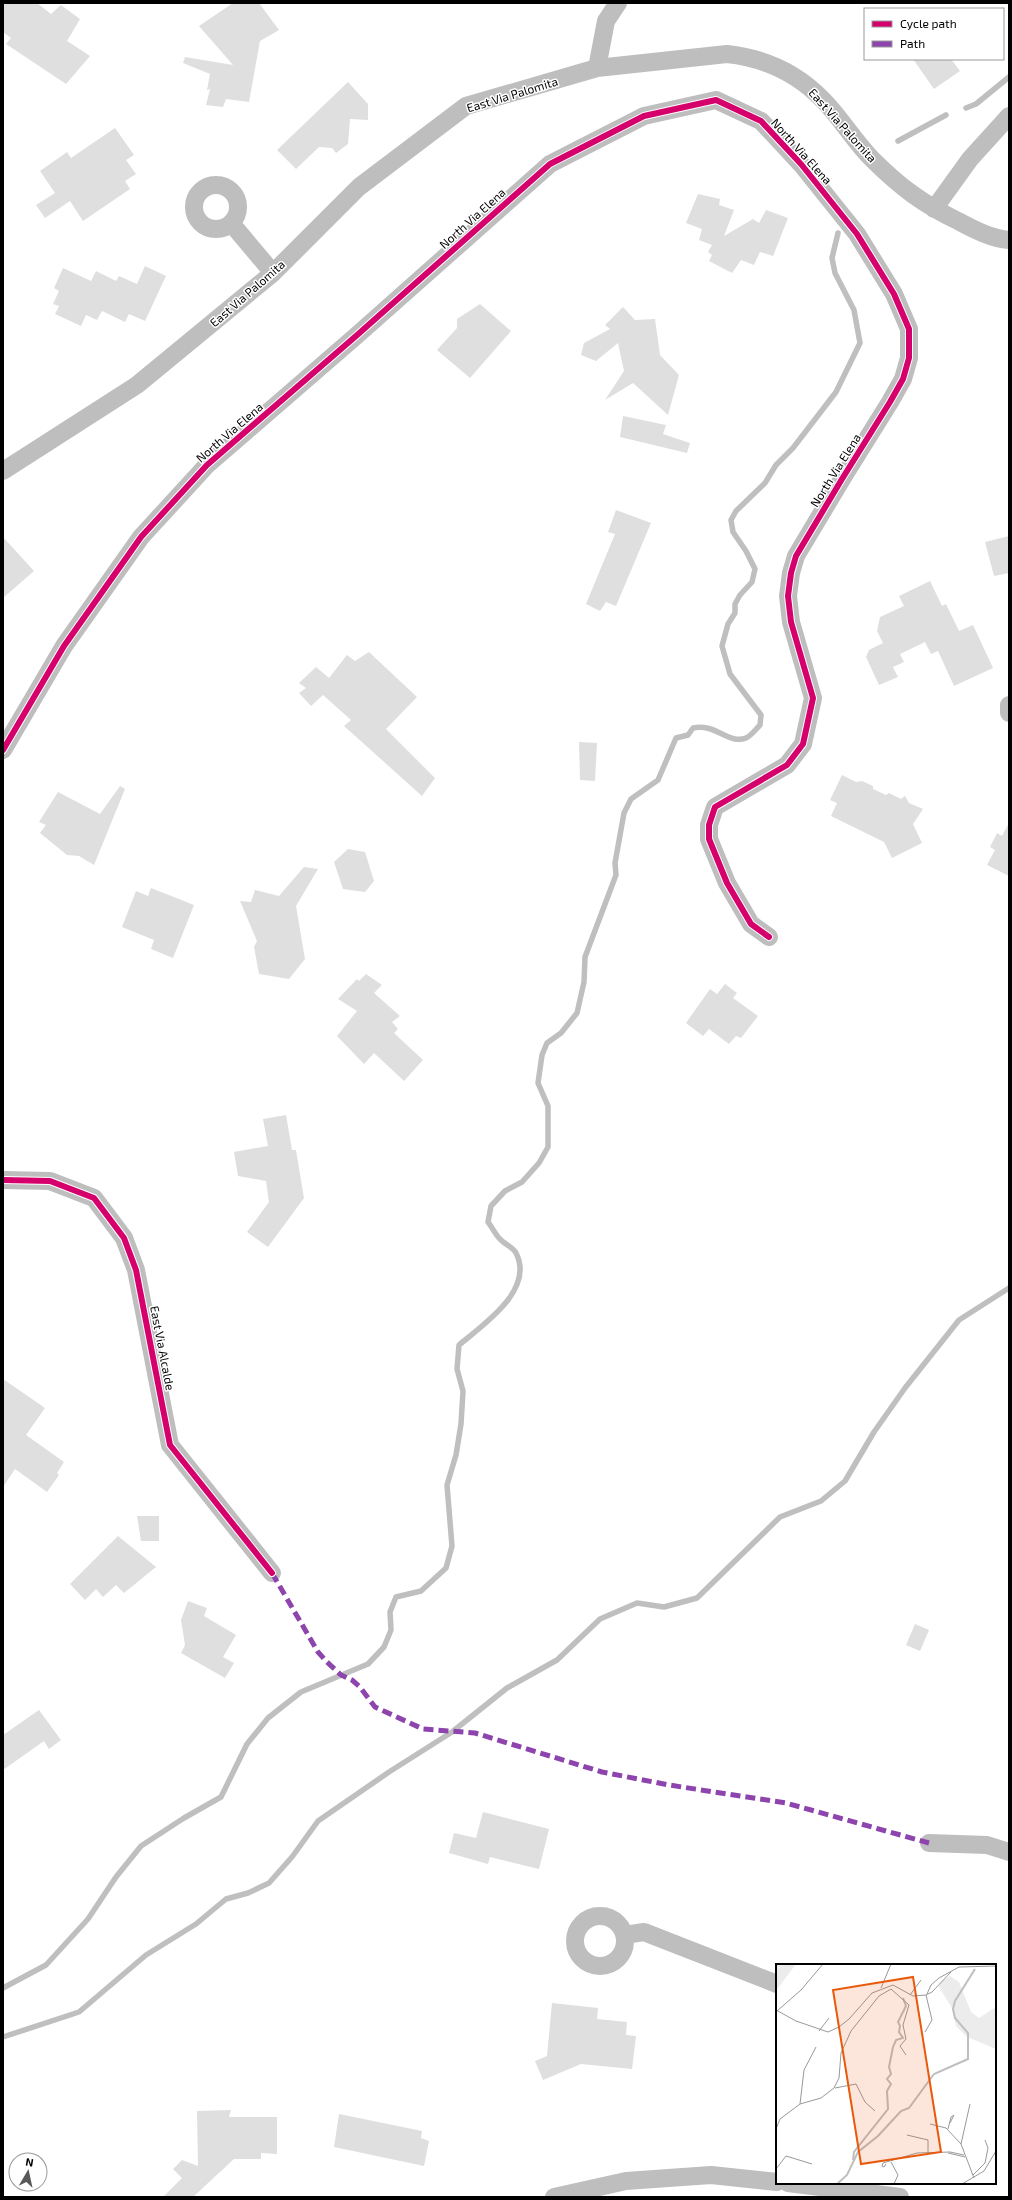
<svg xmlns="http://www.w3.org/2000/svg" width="1012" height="2200" font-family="'Exo 2',sans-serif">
<rect width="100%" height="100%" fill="#fff"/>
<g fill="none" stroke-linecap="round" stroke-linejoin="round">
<path stroke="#bfbfbf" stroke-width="5.5" d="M 966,108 L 976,104 L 1009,77
M 898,141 L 946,115
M 3,1988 L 46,1965 L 88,1919 L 116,1877 L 141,1846 L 184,1818 L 221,1797 L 247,1744 L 268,1718 L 301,1692 L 368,1664 L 384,1647 L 391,1630 L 390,1612 L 396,1597 L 421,1591 L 446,1568 L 452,1546 L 447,1485 L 456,1455 L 461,1424 L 463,1391 L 457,1369 L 459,1345 C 483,1325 535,1290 516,1253 C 513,1247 504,1244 500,1239 C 495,1234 492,1227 488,1222 L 491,1206 L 505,1191 L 522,1182 L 539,1163 L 548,1147 L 548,1106 L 538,1083 L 542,1055 L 547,1043 L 561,1033 L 577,1013 L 584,982 L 585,957 L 616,875 L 615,863 L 624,813 L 631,799 L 658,780 L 676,738 L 688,735 L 693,728 C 716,723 729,745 746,738 C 751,736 756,729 760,725 L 761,715 L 730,674 L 722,646 L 728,624 L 735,613 L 735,604 L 740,595 L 752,582 L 755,569 L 746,551 L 733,532 L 731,520 L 736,511 L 765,483 L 776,465 L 793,448 L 836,392 L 860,343 L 854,310 L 835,273 L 832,258 L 838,233
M 3,2037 L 79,2012 L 146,1955 L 196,1924 L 226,1899 L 248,1893 L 269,1883 L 292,1857 L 318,1821 L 389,1772 L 452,1732 L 507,1688 L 557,1660 L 600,1619 L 637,1603 L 664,1607 L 697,1598 L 780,1517 L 821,1501 L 845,1481 L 874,1432 L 905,1388 L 959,1320 L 1009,1288"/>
</g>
<path fill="#dfdfdf" d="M 3,3 L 37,3 L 51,14 L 61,5 L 80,19 L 67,41 L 90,56 L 66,84 L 6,44 L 11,38 L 3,32 Z
M 233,3 L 259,3 L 279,30 L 260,41 L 249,102 L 226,99 L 223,107 L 206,105 L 210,89 L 207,90 L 210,74 L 183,63 L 185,57 L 233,65 L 199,26 Z
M 913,59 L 951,59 L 960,71 L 934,89 Z
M 348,82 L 368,104 L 368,120 L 350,119 L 348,144 L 336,153 L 332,148 L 319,147 L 296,169 L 277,150 Z
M 115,128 L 134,155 L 126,160 L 136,174 L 125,181 L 130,189 L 83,221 L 70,201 L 45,218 L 36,205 L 55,193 L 40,171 L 67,152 L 71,158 Z
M 698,194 L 720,199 L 719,205 L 734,210 L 724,236 L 753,219 L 759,223 L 766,210 L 788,218 L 773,256 L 760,252 L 754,265 L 741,260 L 732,273 L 709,261 L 712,255 L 708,252 L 712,245 L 699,240 L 702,229 L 686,223 Z
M 145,266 L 166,276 L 145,321 L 129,314 L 125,322 L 102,311 L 97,320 L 86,315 L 81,326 L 55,314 L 59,306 L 53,304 L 59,291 L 54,288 L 63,268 L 91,281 L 96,271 L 116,281 L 119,276 L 137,284 Z
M 480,304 L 511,331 L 470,378 L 437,350 L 457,328 L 457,319 Z
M 623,307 L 635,320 L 655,319 L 660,355 L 679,375 L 668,415 L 633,383 L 605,400 L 624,371 L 618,343 L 596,361 L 581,355 L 584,343 L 610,329 L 605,325 Z
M 623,416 L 666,425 L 663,434 L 690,443 L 687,453 L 620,437 Z
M 616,510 L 651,523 L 616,606 L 606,602 L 600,611 L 586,604 L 615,534 L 608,532 Z
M 1009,536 L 1009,573 L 994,576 L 985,542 Z
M 3,537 L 34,571 L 3,598 Z
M 930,581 L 942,606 L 946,604 L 959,631 L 973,625 L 993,668 L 954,686 L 938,651 L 931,654 L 925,642 L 900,654 L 904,662 L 893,667 L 898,677 L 879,685 L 866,657 L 869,650 L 883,643 L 877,631 L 880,617 L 904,606 L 899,596 Z
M 369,652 L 417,697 L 386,729 L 435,778 L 422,796 L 344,726 L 351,720 L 323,695 L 311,706 L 299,693 L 306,688 L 299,683 L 316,667 L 329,678 L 347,655 L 355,661 Z
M 579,742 L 597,743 L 595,781 L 580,780 Z
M 842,775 L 856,782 L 862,781 L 873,786 L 873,789 L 886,795 L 889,793 L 901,799 L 905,796 L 909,803 L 923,809 L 913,824 L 922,843 L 892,858 L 884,842 L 831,816 L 837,803 L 830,800 Z
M 120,786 L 125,789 L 94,865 L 79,856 L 67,855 L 40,833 L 46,825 L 39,822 L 58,792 L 100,814 Z
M 1009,823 L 1009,876 L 987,865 L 995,850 L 990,847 L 997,833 L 1002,836 Z
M 348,849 L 365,852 L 374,881 L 365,892 L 343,889 L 334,862 Z
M 304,867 L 318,869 L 296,906 L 305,959 L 289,979 L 259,974 L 254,947 L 257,941 L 240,901 L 251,902 L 255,890 L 279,896 Z
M 151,888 L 194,905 L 173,958 L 151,949 L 154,940 L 122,927 L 136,891 L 148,896 Z
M 366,974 L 382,985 L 374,993 L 400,1016 L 392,1022 L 398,1029 L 394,1033 L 423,1060 L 404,1081 L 374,1053 L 364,1064 L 337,1036 L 357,1011 L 338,999 L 357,979 L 359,981 Z
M 725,984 L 737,993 L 733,998 L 758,1016 L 741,1038 L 736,1036 L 729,1044 L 709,1029 L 703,1036 L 686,1023 L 710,989 L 717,994 Z
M 286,1115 L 292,1150 L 296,1150 L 304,1198 L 268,1247 L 247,1232 L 269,1202 L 266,1181 L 238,1176 L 234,1152 L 268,1146 L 263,1119 Z
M 3,1379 L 45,1408 L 26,1435 L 64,1462 L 57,1473 L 59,1475 L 47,1492 L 15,1469 L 3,1487 Z
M 137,1516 L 159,1516 L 159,1541 L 141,1541 Z
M 118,1536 L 156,1567 L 124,1593 L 116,1585 L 103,1597 L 96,1589 L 85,1600 L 70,1584 Z
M 188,1601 L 207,1608 L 204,1616 L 236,1635 L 223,1657 L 234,1663 L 225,1678 L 181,1653 L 185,1645 L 181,1620 Z
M 915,1624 L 929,1630 L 920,1651 L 906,1645 Z
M 39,1710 L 61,1740 L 49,1749 L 44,1741 L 3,1770 L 3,1735 Z
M 483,1812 L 549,1829 L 539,1869 L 490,1857 L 488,1864 L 449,1853 L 454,1833 L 476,1838 Z
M 552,2003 L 598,2008 L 597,2019 L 627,2022 L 626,2035 L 636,2036 L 632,2069 L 581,2064 L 543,2080 L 535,2061 L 547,2056 Z
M 231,2110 L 229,2117 L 277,2117 L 277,2154 L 261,2153 L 261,2159 L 234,2159 L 193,2197 L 163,2197 L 182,2178 L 173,2169 L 182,2160 L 198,2166 L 197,2111 Z
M 339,2114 L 422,2131 L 421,2138 L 429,2141 L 424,2166 L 334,2147 Z"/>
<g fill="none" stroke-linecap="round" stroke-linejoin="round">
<path stroke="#bebebe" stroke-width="18" d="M 597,68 L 606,21 L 618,3
M194 207a22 22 0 1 1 44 0a22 22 0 1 1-44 0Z
M 934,209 L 970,159 L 1009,116
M 231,223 L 273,273
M 3,471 L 137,385 L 273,273 L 359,187 L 466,106 L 597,68 L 727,54 C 764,58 797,73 823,100 C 841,118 854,141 872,159 C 900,187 923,204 958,221 C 973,229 992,239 1009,240
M 1009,705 L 1009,713
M 3,750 L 64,646 L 141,537 L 207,465 L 356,336 L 550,164 L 644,116 L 716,100 L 761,121 L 801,164 L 857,234 L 894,294 L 909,329 L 909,358 L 903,379 L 890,402 L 842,479 L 796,556 L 791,573 L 788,596 L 791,622 L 813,698 L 803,744 L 787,765 L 715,807 L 709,825 L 709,839 L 727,883 L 751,924 L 769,937
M 3,1180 L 50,1181 L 94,1198 L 124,1238 L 136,1270 L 170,1445 L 272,1573
M 929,1843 L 987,1845 L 1009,1852
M575 1941a25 25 0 1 1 50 0a25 25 0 1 1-50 0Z
M 625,1935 L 644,1932 L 777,1984
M 788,2183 L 900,2197
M 554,2197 L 626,2181 L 711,2175 L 777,2182"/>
<path stroke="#8e44ad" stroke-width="5" stroke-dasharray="10 5" stroke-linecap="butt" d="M 272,1573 L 318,1652 L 327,1662 L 341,1675 L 352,1680 L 360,1687 L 375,1707 L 423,1729 L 475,1733 L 602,1772 L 669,1785 L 786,1803 L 929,1843"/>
<g stroke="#fff" stroke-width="8">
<path id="cycleway" d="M 3,750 L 64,646 L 141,537 L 207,465 L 356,336 L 550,164 L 644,116 L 716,100 L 761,121 L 801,164 L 857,234 L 894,294 L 909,329 L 909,358 L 903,379 L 890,402 L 842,479 L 796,556 L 791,573 L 788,596 L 791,622 L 813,698 L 803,744 L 787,765 L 715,807 L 709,825 L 709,839 L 727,883 L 751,924 L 769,937
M 3,1180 L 50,1181 L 94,1198 L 124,1238 L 136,1270 L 170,1445 L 272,1573"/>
</g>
<use href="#cycleway" stroke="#d6006c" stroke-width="6"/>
</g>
<g text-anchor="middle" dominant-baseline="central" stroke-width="3" stroke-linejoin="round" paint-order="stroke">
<g font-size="12" fill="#000" stroke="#fff">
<text transform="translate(512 94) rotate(-17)">East Via Palomita</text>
<text transform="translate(843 125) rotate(48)">East Via Palomita</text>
<text transform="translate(802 151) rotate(48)">North Via Elena</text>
<text transform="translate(472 218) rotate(-42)">North Via Elena</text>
<text transform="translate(247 293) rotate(-41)">East Via Palomita</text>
<text transform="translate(229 432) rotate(-41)">North Via Elena</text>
<text transform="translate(835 470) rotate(-58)">North Via Elena</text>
<text transform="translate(163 1348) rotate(79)">East Via Alcalde</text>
</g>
</g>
<g transform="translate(776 1964)">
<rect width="220" height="220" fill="#fff"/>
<path d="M 0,0 L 20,0 L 2,24 L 0,24 ZM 174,12 L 183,18 L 195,48 L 203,54 L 220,43 L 220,85 L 191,73 L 180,62 L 176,44 L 163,23 L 164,18 Z" fill="#ececec"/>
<path fill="none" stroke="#bfbfbf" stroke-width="2" d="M 77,196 L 78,188 L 112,145 L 111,127 L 115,120 L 111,115 L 115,110 L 113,103 L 117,83 L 120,76 L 127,74 L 123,68 L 124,62 L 122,58 L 130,42 L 127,34M 61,220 L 71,211 L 82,188 L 102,172 L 125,147 L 133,144 L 158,110 L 192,95 L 192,69 L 179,54 L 177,45 L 179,37 L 199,5"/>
<path fill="none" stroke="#999" stroke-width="1" d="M 105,24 L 115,0M 151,30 L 155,21 L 163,14 L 183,3 L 220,2M 134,31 L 145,16M 0,46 L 20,57 L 52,68 L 63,63 L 73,55 L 96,29 L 117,21 L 137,32 L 150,31 L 156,28 L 175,8M 1,47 L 25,26 L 47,0M 43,67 L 53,54M 149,68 L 156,56 L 150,31M 59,124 L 80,120 L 89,138 L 99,147M 24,140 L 28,106 L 40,83M 154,160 L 170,164 L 185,180 L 198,214M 0,165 L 4,155 L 24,140 L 45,134 L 58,124 L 63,114 L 65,89 L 75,67 L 103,32 L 115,25 L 133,41 L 127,61 L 130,75 L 124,82 L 130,91M 172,165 L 175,153 L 178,151 L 174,159M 131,171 L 152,176 L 152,189M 185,180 L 194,140M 172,189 L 189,193M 115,198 L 122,211 L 118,220M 110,200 L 108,203 L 106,202 L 107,199 L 141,189 L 174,188 L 188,191M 0,205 L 10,192 L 36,200M 197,211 L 209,199 L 212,184 L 209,176M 186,220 L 208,207 L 220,187"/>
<path fill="#e8590c" fill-opacity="0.15" stroke="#e8590c" stroke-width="2" d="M 137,13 L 165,188 L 85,200 L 57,26 Z"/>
<rect width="220" height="220" fill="none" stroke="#000" stroke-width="2"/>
</g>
<rect width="1012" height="2200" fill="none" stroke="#000000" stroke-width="8"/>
<rect x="864" y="8" width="140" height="52" fill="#ffffff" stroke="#999999"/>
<rect x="872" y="21" width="20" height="6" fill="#d6006c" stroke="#999999"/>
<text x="900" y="28" font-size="12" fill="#000000">Cycle path</text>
<rect x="872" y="41" width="20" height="6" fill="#8e44ad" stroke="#999999"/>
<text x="900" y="48" font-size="12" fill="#000000">Path</text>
<g transform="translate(28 2172) rotate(9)"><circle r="19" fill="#ffffff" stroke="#999999"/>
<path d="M0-3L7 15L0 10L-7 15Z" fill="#595959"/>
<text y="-6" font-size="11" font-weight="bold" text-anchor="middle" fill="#000000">N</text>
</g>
</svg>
